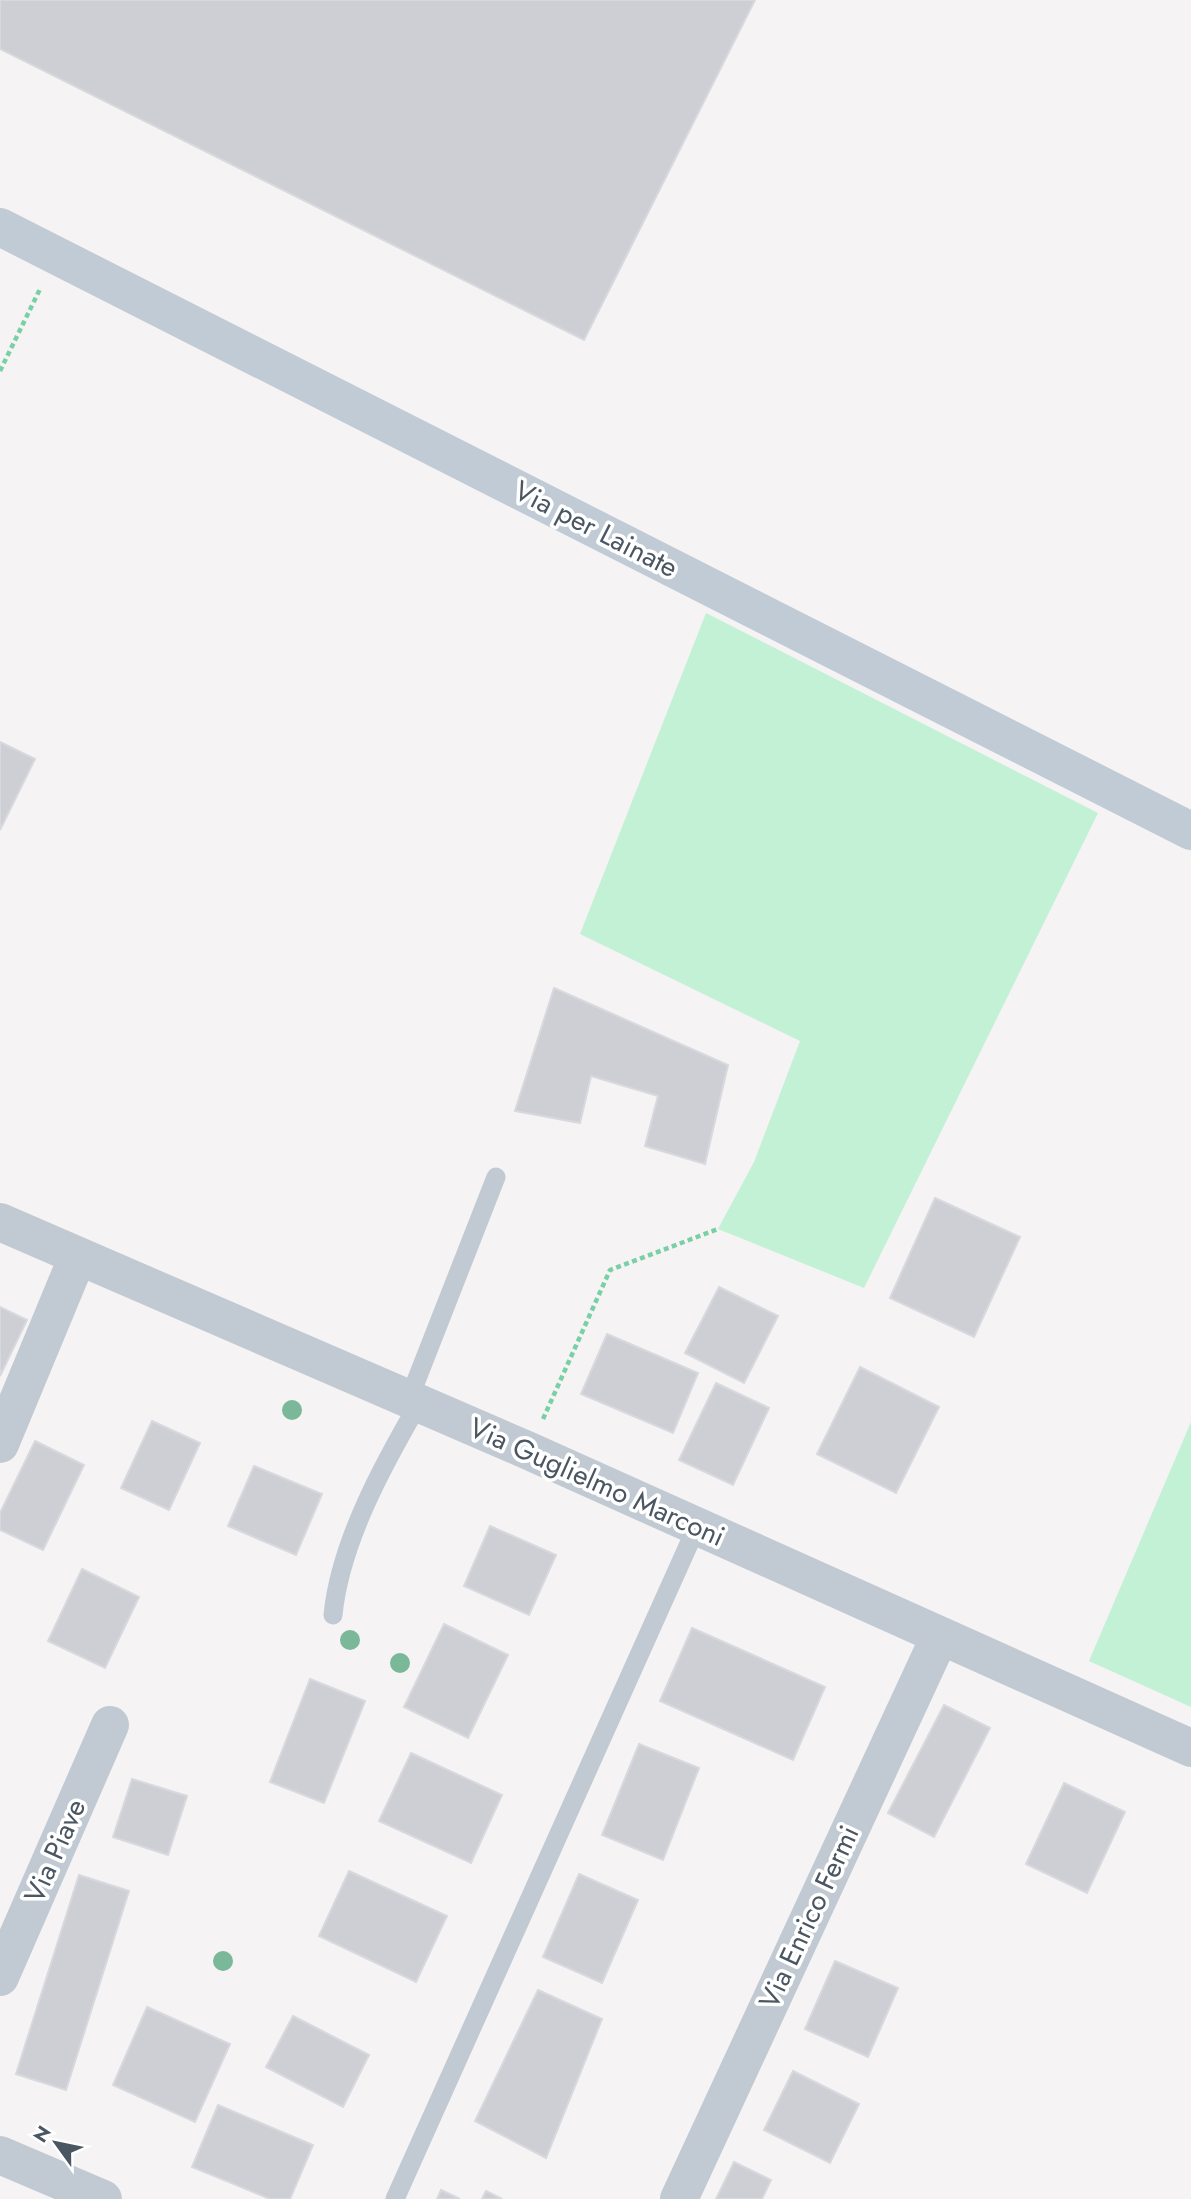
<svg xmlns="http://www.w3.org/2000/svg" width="1191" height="2199" font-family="Jost,sans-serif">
<rect width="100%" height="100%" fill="#f5f3f3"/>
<path fill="#c3f1d5" d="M 706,613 L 1098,813 L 864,1288 L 718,1229 L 754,1162 L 800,1041 L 580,934 Z
M 1191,1422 L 1191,1707 L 1089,1661 Z"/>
<path fill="#cdcfd5" stroke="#d7d9de" stroke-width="2" d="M 0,0 L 755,0 L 584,340 L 0,49 Z
M 0,742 L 35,759 L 0,830 Z
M 554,988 L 728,1065 L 705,1164 L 645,1146 L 658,1096 L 591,1076 L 580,1123 L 515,1111 Z
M 935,1198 L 1020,1237 L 974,1337 L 890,1298 Z
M 719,1287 L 778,1316 L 744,1383 L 685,1353 Z
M 0,1307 L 27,1320 L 0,1376 Z
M 607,1334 L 698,1373 L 673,1433 L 581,1394 Z
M 860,1367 L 939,1407 L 896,1493 L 817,1454 Z
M 716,1383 L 769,1408 L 733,1485 L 679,1460 Z
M 152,1421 L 200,1443 L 169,1510 L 121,1488 Z
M 35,1441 L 84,1465 L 43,1550 L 0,1530 L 0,1513 Z
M 254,1466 L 322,1494 L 296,1555 L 228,1526 Z
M 490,1526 L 556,1555 L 529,1615 L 464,1586 Z
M 82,1569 L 139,1597 L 105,1668 L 48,1641 Z
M 444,1624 L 508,1655 L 468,1738 L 404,1707 Z
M 692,1628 L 825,1687 L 793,1760 L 660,1701 Z
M 310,1679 L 365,1701 L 324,1803 L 270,1782 Z
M 944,1705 L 990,1728 L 934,1837 L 888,1813 Z
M 639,1744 L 699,1768 L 663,1860 L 602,1835 Z
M 411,1753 L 502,1795 L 471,1863 L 379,1821 Z
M 132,1779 L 187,1796 L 168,1855 L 113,1837 Z
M 1064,1783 L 1125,1812 L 1087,1893 L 1026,1864 Z
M 349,1871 L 447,1916 L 416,1982 L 319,1936 Z
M 579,1874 L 638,1900 L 602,1983 L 543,1957 Z
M 79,1875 L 129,1891 L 66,2090 L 16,2074 Z
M 835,1961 L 898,1988 L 868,2057 L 805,2029 Z
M 538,1990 L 602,2019 L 546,2158 L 475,2121 Z
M 147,2007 L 230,2044 L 195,2122 L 113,2085 Z
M 293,2016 L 369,2055 L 343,2107 L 266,2067 Z
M 793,2071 L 859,2104 L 830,2163 L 764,2130 Z
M 218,2105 L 313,2145 L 290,2199 L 270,2199 L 192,2167 Z
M 734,2162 L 771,2180 L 762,2199 L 716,2199 Z
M 441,2190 L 460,2199 L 437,2199 Z
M 486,2191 L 502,2199 L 482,2199 Z"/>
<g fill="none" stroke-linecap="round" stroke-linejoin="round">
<path stroke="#7ad0a6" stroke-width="4.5" stroke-dasharray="5 3.5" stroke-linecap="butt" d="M 0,371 L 41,287
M 543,1419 L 610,1270 L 718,1229"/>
<path stroke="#c1cad2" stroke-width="19" d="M 409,1399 L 496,1177
M 333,1615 C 340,1543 383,1465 419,1403
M 395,2199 L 697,1526"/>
<path stroke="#c1cad2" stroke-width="38" d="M 0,1222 L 529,1451 L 1191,1748
M 0,1444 L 78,1256
M 0,1977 L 110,1725
M 0,2155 L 103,2199
M 679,2199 L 940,1636"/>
<path stroke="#c1cbd6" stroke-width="38" d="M 0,227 L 1191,831"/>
</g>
<g fill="#7bb799">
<circle cx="292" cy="1410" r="10"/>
<circle cx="350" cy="1640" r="10"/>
<circle cx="400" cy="1663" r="10"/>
<circle cx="223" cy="1961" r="10"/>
</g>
<g text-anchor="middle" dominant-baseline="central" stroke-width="7" stroke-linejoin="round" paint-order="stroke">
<g font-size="28" fill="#4a5661" stroke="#fff">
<text transform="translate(596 529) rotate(27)">Via per Lainate</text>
<text transform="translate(597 1482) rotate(24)">Via Guglielmo Marconi</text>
<text transform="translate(55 1851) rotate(-66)">Via Piave</text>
<text transform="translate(809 1917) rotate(-65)">Via Enrico Fermi</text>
</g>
</g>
<g transform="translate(56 2143) rotate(303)" stroke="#ffffff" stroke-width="5" paint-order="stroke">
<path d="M0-5L12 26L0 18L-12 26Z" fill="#4a5661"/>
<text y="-10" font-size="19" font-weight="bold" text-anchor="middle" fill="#4a5661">N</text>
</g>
</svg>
